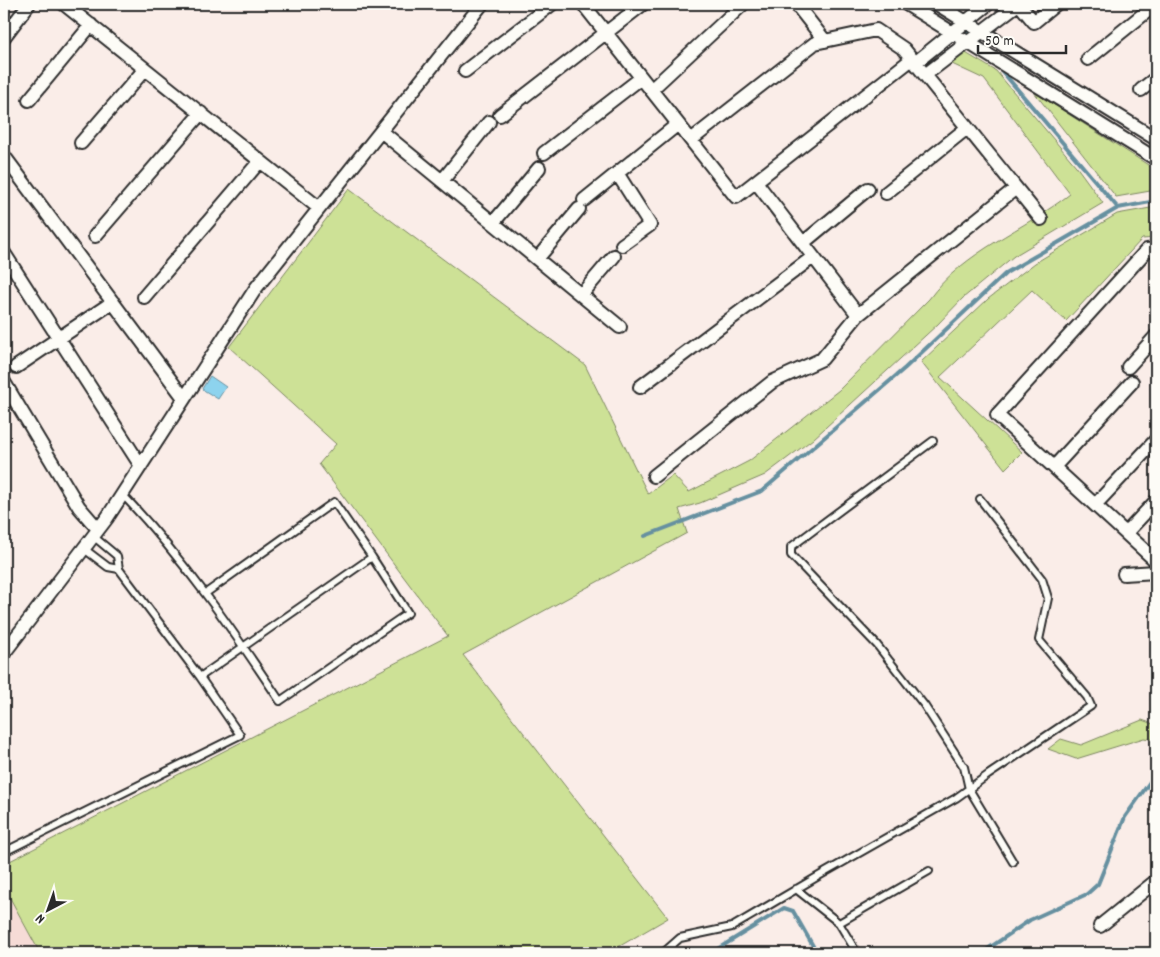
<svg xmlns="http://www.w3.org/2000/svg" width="1160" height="957" font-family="Dekko,sans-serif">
<rect width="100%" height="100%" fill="#faede8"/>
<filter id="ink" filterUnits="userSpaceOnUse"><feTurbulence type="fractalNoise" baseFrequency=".02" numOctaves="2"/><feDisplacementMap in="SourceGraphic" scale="10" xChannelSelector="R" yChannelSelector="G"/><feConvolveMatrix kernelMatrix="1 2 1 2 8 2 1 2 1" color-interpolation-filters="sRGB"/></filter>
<g filter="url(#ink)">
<path fill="#f6dbd6" d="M 4,887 L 40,953 L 4,953 Z"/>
<path fill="#cde196" stroke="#7c8660" d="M 964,52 L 996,71 L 1076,166 L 1103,203 L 1014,256 L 963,298 L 938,324 L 813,439 L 765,475 L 700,503 L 679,509 L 687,533 L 463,655 L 668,918 L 608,953 L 40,953 L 4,887 L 4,864 L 448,636 L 319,464 L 336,444 L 229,347 L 349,189 L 585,365 L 648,494 L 673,475 L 689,492 L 749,461 L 839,390 L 929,299 C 964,251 1024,230 1070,194 L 984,79 L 952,64 Z
M 1034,92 L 1156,170 L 1156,190 L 1116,197 Z
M 1156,207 L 1156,238 L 1142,239 L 1066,321 L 1032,290 L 940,377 L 1022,452 L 1005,469 L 921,362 L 988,299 L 1035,263 L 1117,214 Z
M 1142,720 L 1156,725 L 1156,740 L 1144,738 L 1076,759 L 1048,749 L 1061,739 L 1081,745 Z"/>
<path fill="#8dd3ee" stroke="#6690a0" d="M 210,376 L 226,387 L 218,399 L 202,389 Z"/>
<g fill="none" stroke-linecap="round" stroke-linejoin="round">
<path stroke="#6690a0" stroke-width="4" d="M 968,32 L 969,34
M 1001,70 L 1118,208 L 1156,201
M 645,536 L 762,491 L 905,368 L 1006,273 L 1118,208
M 711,953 L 784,908 L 793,911 L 817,953
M 982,953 L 1030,920 L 1087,894 L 1098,884 L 1125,817 L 1152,779 L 1156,776"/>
<g stroke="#2b2b2b" stroke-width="10">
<path id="service" d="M 933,441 L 791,547 L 791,555 L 877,645 L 924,705 L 964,767 L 969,789 L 1013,862
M 122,494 C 182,557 232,629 280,701 L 408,613 L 372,557 L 200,677
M 83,548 L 108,567 L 119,569
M 206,593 L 334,502 L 372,557
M 4,852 L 240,735 L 200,677 L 119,569 L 117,556 L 93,536
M 796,889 L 839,923 L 857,953
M 839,923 L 929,871
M 663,953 L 680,938 L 732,927 L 817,877 L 956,798 L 988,775 L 1091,706 L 1087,697 L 1039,640 L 1048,598 L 1042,579 L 980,499"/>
</g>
<g stroke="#2b2b2b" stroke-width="16">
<path id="minor" d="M 64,4 L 319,208
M 583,4 L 736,197 L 912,59
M 796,4 L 825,41
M 906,4 L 1156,159
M 937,4 L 1156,139
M 1019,4 L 1034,22 L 1056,4
M 4,37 L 29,4
M 1088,59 L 1156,4
M 915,63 L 988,4
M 465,71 L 552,4
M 925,75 L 1018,4
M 651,90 L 743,4
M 1141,90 L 1156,78
M 29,100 L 91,25
M 500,115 L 643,4
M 381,131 L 620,327
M 691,140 L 815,43 L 876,30 L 904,49 L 1041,219
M 81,143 L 145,69
M 544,153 L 641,78
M 4,156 L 184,398
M 617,173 L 650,225 L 622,245
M 442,181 L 489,122
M 756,182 L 858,315
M 886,193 L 967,128
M 584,200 L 678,124
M 493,223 L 539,168
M 95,236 L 201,113
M 803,243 L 868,189
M 1156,249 L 1147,250 L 997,415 L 1156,561
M 4,253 L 141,466
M 537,259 L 579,209
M 581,295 L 614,256
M 144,297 L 260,161
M 16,367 L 113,302
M 1128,367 L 1156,336
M 4,382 L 79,507 L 98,529
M 640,387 L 813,257
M 1054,467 L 1132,382
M 654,476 L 772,382 L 822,359 L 858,315 L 1016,188
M 1095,505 L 1156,440
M 1126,533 L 1156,501
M 1124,574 L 1156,572
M 4,653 L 107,518 L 256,288 L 482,4
M 1100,926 L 1156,881"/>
</g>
<use href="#service" stroke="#fdfcf7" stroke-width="6"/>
<use href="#minor" stroke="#fdfcf7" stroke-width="12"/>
</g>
</g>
<rect width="1160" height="957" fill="none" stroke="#fdfcf7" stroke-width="20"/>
<rect x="10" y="10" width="1140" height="937" fill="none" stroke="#2b2b2b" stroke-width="2" filter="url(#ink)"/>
<g transform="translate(48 910) rotate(221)" stroke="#fdfcf7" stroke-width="4" paint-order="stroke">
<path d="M0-4L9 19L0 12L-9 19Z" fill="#2b2b2b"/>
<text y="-8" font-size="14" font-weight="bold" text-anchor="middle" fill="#2b2b2b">N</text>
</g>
<path d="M978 45v8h88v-8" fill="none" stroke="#2b2b2b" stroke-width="2.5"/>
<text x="985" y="45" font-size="15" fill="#2b2b2b" stroke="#fdfcf7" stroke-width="4" paint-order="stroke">50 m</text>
</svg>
